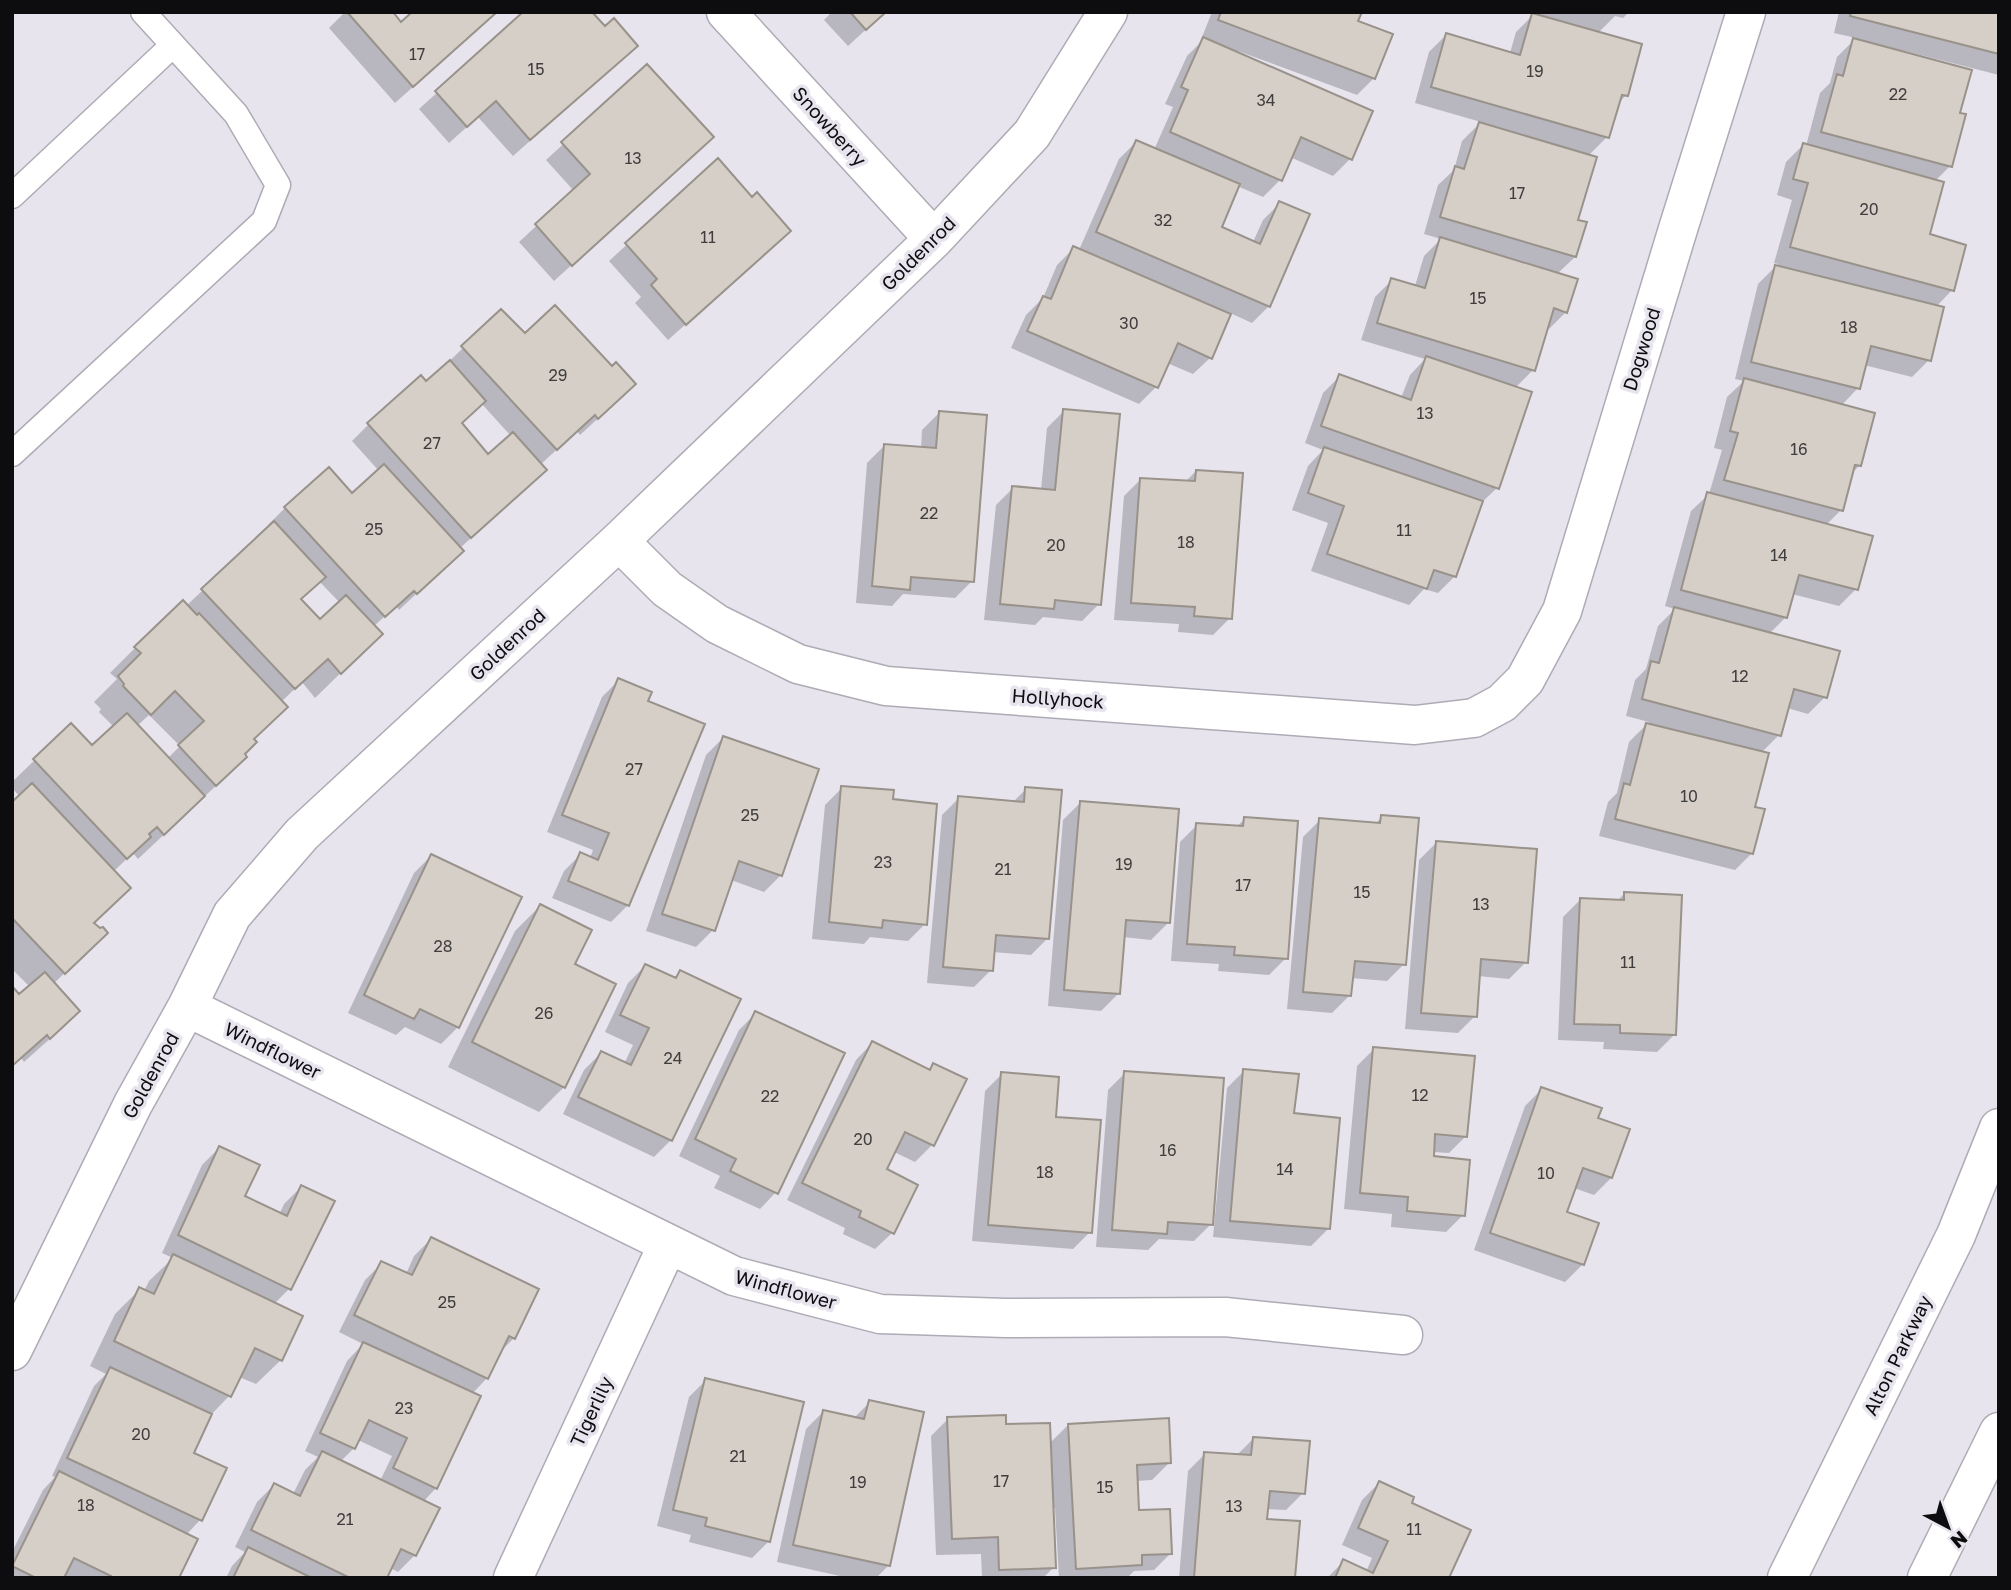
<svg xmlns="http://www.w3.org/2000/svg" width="2011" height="1590" font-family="'Golos Text',sans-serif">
<rect width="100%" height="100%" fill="#e7e4ee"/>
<path fill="#0003" fill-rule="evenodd" d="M 345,12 L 391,12 L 401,24 L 414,12 L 497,12 L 395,103 L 329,28 Z
M 526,12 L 618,63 L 513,156 L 478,117 L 449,143 L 419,109 Z
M 832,12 L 885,12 L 848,46 L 824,20 Z
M 1212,12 L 1360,12 L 1356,22 L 1374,78 L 1357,95 L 1238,51 L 1236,54 L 1350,159 L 1333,176 L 1290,157 L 1280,180 L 1263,197 L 1237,186 L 1219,228 L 1253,242 L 1263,220 L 1280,203 L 1269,306 L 1252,323 L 1230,313 L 1210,358 L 1193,374 L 1167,363 L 1156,387 L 1139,404 L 1011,348 L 1026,315 L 1043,298 L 1057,265 L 1074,248 L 1079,250 L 1119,159 L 1136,142 L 1154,150 L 1173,107 L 1165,104 L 1187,56 L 1205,38 L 1202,37 Z
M 1525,12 L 1629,12 L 1623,18 L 1615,16 L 1598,33 L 1626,95 L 1617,105 L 1607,137 L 1588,156 L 1576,221 L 1575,257 L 1557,274 L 1566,312 L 1549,329 L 1546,328 L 1533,370 L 1515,388 L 1497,488 L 1479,505 L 1455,576 L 1438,593 L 1424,589 L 1409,605 L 1311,571 L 1328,523 L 1292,510 L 1308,466 L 1323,450 L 1305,443 L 1323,393 L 1340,376 L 1401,398 L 1410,375 L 1425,359 L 1361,340 L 1375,297 L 1392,280 L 1415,286 L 1424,256 L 1441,239 L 1424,234 L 1438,185 L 1454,170 L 1462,141 L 1481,122 L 1415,103 L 1429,52 L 1446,35 L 1510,53 L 1516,32 L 1533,15 Z
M 1839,12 L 1999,12 L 1999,75 L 1905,51 L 1904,54 L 1958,114 L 1950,166 L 1935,181 L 1928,236 L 1952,290 L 1936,307 L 1929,360 L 1912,377 L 1864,365 L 1858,388 L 1841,406 L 1859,466 L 1851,474 L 1841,510 L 1826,525 L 1856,589 L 1839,606 L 1792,594 L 1786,617 L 1769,634 L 1825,697 L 1808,714 L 1787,708 L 1779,735 L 1761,753 L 1753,808 L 1752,853 L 1735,870 L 1599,836 L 1608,802 L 1617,793 L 1629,742 L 1649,722 L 1626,716 L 1635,680 L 1646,669 L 1658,626 L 1675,609 L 1665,606 L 1691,511 L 1709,494 L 1722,450 L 1714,448 L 1727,397 L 1744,381 L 1735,379 L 1758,284 L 1778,264 L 1774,263 L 1792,200 L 1777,195 L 1786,162 L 1803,145 L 1806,146 L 1820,93 L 1830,83 L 1837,57 L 1856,38 L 1834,33 Z
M 647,67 L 694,154 L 554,281 L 519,242 L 574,191 L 546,160 Z
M 718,161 L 772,247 L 668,340 L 635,303 L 641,297 L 609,261 Z
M 501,311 L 525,336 L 617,401 L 580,435 L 577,431 L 540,465 L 545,470 L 459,549 L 444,568 L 399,610 L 396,606 L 373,627 L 355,659 L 315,698 L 302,682 L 281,702 L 220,782 L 138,859 L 133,853 L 113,872 L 81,958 L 53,984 L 53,1036 L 24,1062 L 21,1058 L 12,1066 L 12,989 L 19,996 L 30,987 L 12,969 L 12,805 L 20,797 L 12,788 L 12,782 L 71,725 L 92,748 L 114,727 L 99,712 L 101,709 L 94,702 L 117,679 L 110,673 L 135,648 L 186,606 L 270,527 L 268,525 L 285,508 L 352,495 L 379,471 L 352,441 L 369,424 L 426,384 ZM 481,403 L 511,436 L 488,456 L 460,423 ZM 319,581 L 340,603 L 320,621 L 300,600 ZM 149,715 L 180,746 L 167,759 L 137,726 Z
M 1064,411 L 1099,604 L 1082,621 L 1043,617 L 1035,625 L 984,620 L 996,505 L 1013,488 L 1041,490 L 1047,428 Z
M 939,413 L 972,581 L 955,598 L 903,594 L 892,606 L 856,603 L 867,463 L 884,446 L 921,449 L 922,430 Z
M 1196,471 L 1230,618 L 1213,635 L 1178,632 L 1179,624 L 1114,620 L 1124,496 L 1141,479 L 1185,482 Z
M 619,680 L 646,702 L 628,905 L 611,922 L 552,898 L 564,871 L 581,854 L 590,858 L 593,850 L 547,832 L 602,697 Z
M 723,738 L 781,875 L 764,892 L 731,880 L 713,930 L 696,947 L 646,931 L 706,755 Z
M 842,788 L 891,801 L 925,924 L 908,941 L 870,937 L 864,944 L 812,939 L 825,805 Z
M 1026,789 L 1048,938 L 1031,955 L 992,952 L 991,970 L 974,987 L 927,983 L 942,815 L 959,798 L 1012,803 Z
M 1080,803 L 1168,923 L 1151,940 L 1123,937 L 1118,994 L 1101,1011 L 1048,1006 L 1063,820 Z
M 1382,817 L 1404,964 L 1387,981 L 1351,978 L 1349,996 L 1332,1013 L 1287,1009 L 1303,837 L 1320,820 L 1375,824 Z
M 1245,819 L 1286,958 L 1269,975 L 1218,971 L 1219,964 L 1171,961 L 1180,842 L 1197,825 L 1236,827 Z
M 1436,843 L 1526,962 L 1509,979 L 1478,976 L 1475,1016 L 1458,1033 L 1405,1029 L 1419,860 Z
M 431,856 L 458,1027 L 441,1044 L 405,1027 L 396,1035 L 348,1013 L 414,873 Z
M 1624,894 L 1674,1035 L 1657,1052 L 1603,1049 L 1604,1042 L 1558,1040 L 1563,917 L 1580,900 L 1617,901 Z
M 540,906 L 564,1087 L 539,1112 L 448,1067 L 515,931 Z
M 645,966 L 673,979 L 680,972 L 738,1000 L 671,1140 L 654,1157 L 563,1114 L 584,1070 L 601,1053 L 624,1064 L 633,1045 L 605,1032 L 628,983 Z
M 756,1013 L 776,1192 L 760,1209 L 714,1188 L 720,1176 L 679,1156 L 739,1030 Z
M 872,1043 L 928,1071 L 934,1065 L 932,1145 L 915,1162 L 894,1152 L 885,1170 L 892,1233 L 875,1249 L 843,1234 L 845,1228 L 787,1200 L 856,1060 Z
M 1374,1049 L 1466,1136 L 1449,1153 L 1432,1152 L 1432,1158 L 1463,1215 L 1446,1232 L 1391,1227 L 1392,1214 L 1344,1209 L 1357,1066 Z
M 1244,1071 L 1293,1115 L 1328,1229 L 1311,1246 L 1213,1237 L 1227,1088 Z
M 1125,1073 L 1211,1224 L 1194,1241 L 1159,1239 L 1148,1250 L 1096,1247 L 1108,1090 Z
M 1002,1074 L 1054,1118 L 1090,1232 L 1073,1249 L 972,1241 L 985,1091 Z
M 1542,1089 L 1596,1119 L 1611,1178 L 1594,1195 L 1574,1188 L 1565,1213 L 1597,1224 L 1582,1265 L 1565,1282 L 1474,1250 L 1525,1106 Z
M 219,1148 L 243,1197 L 279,1215 L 284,1204 L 301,1187 L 289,1289 L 274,1304 L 281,1360 L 256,1384 L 239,1377 L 230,1395 L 210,1416 L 192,1454 L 200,1520 L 186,1535 L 177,1578 L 12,1578 L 12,1552 L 43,1490 L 55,1477 L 52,1476 L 94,1386 L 106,1374 L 90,1366 L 115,1314 L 140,1289 L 144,1291 L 149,1281 L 173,1258 L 162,1253 L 202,1165 Z
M 431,1239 L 514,1338 L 500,1352 L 487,1378 L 472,1394 L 436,1488 L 423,1502 L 415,1555 L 398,1572 L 390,1568 L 385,1578 L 226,1578 L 232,1566 L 245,1552 L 235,1547 L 257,1502 L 274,1485 L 293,1494 L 305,1470 L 318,1457 L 305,1451 L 347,1361 L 363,1344 L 339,1332 L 365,1280 L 382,1263 L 406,1274 L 414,1256 ZM 358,1440 L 392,1456 L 380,1481 L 340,1462 L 354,1448 Z
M 706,1380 L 769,1541 L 752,1558 L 689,1542 L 691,1535 L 657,1526 L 689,1397 Z
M 870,1402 L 888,1566 L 876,1578 L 849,1578 L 777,1562 L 806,1429 L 823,1412 L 853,1419 Z
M 948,1419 L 1004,1426 L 1049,1444 L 1068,1425 L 1169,1463 L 1152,1480 L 1136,1481 L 1137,1512 L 1171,1553 L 1154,1570 L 1134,1571 L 1127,1578 L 1059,1578 L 1055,1508 L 1052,1508 L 1054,1567 L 1043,1578 L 982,1578 L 981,1554 L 936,1555 L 931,1436 Z
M 1253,1439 L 1303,1493 L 1286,1510 L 1266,1509 L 1265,1521 L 1294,1578 L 1179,1578 L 1188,1471 L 1205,1454 L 1236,1456 Z
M 1379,1483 L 1410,1503 L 1447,1578 L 1327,1578 L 1344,1561 L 1366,1572 L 1372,1558 L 1342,1545 L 1362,1500 Z"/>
<path fill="#d6cfc7" stroke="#98928a" stroke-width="2" d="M 347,12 L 393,12 L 401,22 L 412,12 L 497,12 L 413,87 Z
M 523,12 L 592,12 L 605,26 L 614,18 L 638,46 L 530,140 L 496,101 L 467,127 L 435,91 Z
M 850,12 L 886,12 L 866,30 Z
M 1221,12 L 1362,12 L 1358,21 L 1393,34 L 1375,79 L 1218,20 Z
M 1851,12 L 1999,12 L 1999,54 L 1850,16 Z
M 1532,13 L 1642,44 L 1628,96 L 1622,95 L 1609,138 L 1431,87 L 1446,33 L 1520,55 Z
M 1203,37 L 1373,111 L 1352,160 L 1301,137 L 1282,181 L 1170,132 L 1188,90 L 1181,87 Z
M 1853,38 L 1972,70 L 1960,113 L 1966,114 L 1952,167 L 1821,132 L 1837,74 L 1843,76 Z
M 647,64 L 714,137 L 572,266 L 535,224 L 590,174 L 561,142 Z
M 1479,122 L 1597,157 L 1578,220 L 1587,222 L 1576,257 L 1440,217 L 1455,166 L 1464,169 Z
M 1136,140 L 1240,184 L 1222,227 L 1260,244 L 1279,201 L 1310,214 L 1270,307 L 1096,232 Z
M 1803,143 L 1944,182 L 1930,234 L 1966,245 L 1954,291 L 1790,247 L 1808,183 L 1793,179 Z
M 718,158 L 752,197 L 757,192 L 791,231 L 686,325 L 651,285 L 657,279 L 625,243 Z
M 1440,237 L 1578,279 L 1567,313 L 1554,308 L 1535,371 L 1377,323 L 1391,278 L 1425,288 Z
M 1073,246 L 1231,314 L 1212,359 L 1178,343 L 1158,388 L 1027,331 L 1043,296 L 1051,299 Z
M 1775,265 L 1944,307 L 1931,361 L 1871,346 L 1860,389 L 1751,362 Z
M 555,305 L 612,366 L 616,362 L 636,384 L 598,419 L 595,415 L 557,450 L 461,346 L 501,309 L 525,333 Z
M 1426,356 L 1532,392 L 1499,489 L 1321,426 L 1339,374 L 1411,400 Z
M 450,360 L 486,401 L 462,423 L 488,454 L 513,432 L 547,470 L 471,538 L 367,423 L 421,375 L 426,381 Z
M 1744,378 L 1875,413 L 1861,466 L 1855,465 L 1843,511 L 1724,480 L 1738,433 L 1730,431 Z
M 1063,409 L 1120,414 L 1101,605 L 1055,600 L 1054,609 L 1000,604 L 1012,486 L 1055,490 Z
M 939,411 L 987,415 L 974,582 L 911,577 L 910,590 L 872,586 L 884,444 L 936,448 Z
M 1324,447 L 1483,501 L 1456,577 L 1434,570 L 1427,589 L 1327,554 L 1344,506 L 1308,493 Z
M 384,464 L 464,551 L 417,594 L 414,591 L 385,617 L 284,507 L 329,467 L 352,493 Z
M 1196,470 L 1243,473 L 1232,619 L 1194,616 L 1195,607 L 1131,603 L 1140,478 L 1195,481 Z
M 1707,492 L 1873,536 L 1858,590 L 1799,575 L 1787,618 L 1681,590 Z
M 274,521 L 326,577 L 301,599 L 320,619 L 346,595 L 383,634 L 341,674 L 328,659 L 295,689 L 201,589 Z
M 183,600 L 197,615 L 199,613 L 288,707 L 254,739 L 257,742 L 245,754 L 247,757 L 216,786 L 178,745 L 204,721 L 175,691 L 151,715 L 123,686 L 124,684 L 118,676 L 141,653 L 134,647 Z
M 1674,607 L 1840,651 L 1827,698 L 1794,689 L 1781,736 L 1642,699 L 1651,661 L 1659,663 Z
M 618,678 L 652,692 L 648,701 L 705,724 L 629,906 L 568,881 L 580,852 L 598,860 L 609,833 L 562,815 Z
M 127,713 L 205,796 L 164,835 L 157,827 L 149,834 L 151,837 L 127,859 L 33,759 L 71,723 L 92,745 Z
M 1646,723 L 1769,753 L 1755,807 L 1765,809 L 1753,854 L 1615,819 L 1624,783 L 1630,785 Z
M 723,736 L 819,769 L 782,876 L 739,861 L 715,931 L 662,914 Z
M 32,783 L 131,888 L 94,923 L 100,928 L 103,927 L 108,933 L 65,974 L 12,918 L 12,802 Z
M 841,786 L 894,790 L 893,799 L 937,804 L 927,925 L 883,920 L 882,928 L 829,922 Z
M 1025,787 L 1062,790 L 1049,939 L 996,935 L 993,971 L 943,967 L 958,796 L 1024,802 Z
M 1080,801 L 1179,809 L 1170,923 L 1126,920 L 1120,994 L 1064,990 Z
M 1381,815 L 1419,818 L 1406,965 L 1355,961 L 1351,996 L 1303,992 L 1319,818 L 1380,823 Z
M 1244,817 L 1298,821 L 1288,959 L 1234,955 L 1235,947 L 1187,944 L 1196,823 L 1243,826 Z
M 1436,841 L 1537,849 L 1528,963 L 1481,959 L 1477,1017 L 1421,1013 Z
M 431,854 L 522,897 L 459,1028 L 420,1009 L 414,1019 L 364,995 Z
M 1624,892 L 1682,895 L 1676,1035 L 1620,1033 L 1620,1025 L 1574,1024 L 1580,898 L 1624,900 Z
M 540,904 L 592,930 L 575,964 L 616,984 L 565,1088 L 472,1042 Z
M 645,964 L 676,978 L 680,970 L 741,999 L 672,1141 L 578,1097 L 601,1051 L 631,1065 L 649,1028 L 620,1015 Z
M 45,972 L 80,1011 L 50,1039 L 47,1035 L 12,1066 L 12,986 L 19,994 Z
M 755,1011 L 845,1053 L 778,1194 L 730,1171 L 736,1159 L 695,1139 Z
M 872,1041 L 930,1070 L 933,1063 L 967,1079 L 934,1146 L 905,1132 L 887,1169 L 918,1185 L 894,1234 L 859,1217 L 861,1211 L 802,1183 Z
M 1373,1047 L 1475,1056 L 1467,1137 L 1435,1134 L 1434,1156 L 1470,1160 L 1465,1216 L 1407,1211 L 1408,1197 L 1360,1193 Z
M 1243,1069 L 1299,1074 L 1294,1113 L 1340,1118 L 1330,1229 L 1230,1221 Z
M 1124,1071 L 1224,1078 L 1213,1225 L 1168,1222 L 1167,1234 L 1112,1230 Z
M 1001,1072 L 1059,1077 L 1056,1117 L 1101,1120 L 1092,1233 L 988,1225 Z
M 1541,1087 L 1602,1108 L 1598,1118 L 1630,1129 L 1612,1178 L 1583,1168 L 1567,1212 L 1599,1223 L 1584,1265 L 1490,1233 Z
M 219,1146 L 260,1165 L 245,1196 L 287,1216 L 301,1185 L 335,1201 L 291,1290 L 178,1235 Z
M 431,1237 L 539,1289 L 515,1339 L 509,1336 L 488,1379 L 354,1315 L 381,1261 L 412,1275 Z
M 173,1254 L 303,1316 L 282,1361 L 255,1348 L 231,1397 L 114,1341 L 139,1287 L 154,1294 Z
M 363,1342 L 481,1396 L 437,1489 L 393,1468 L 407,1438 L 369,1420 L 355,1449 L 320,1433 Z
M 110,1367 L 212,1414 L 194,1453 L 227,1468 L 202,1521 L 67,1458 Z
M 705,1378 L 804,1402 L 770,1542 L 705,1526 L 707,1518 L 673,1510 Z
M 869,1400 L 924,1412 L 890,1566 L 793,1545 L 823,1410 L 864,1419 Z
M 1006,1415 L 1006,1424 L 1050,1423 L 1056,1568 L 999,1570 L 998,1537 L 952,1539 L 947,1417 Z
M 1169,1418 L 1171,1463 L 1137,1465 L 1139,1510 L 1170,1509 L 1172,1554 L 1142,1555 L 1142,1565 L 1076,1569 L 1068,1424 Z
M 1253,1437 L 1310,1441 L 1305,1494 L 1270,1491 L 1267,1519 L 1300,1521 L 1295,1578 L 1194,1578 L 1204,1452 L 1251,1455 Z
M 322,1451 L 440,1508 L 416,1556 L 401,1549 L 387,1578 L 350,1578 L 251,1530 L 274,1483 L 300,1496 Z
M 59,1471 L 198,1539 L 179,1578 L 110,1578 L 111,1576 L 74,1558 L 64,1578 L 36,1578 L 12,1566 Z
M 1379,1481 L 1414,1497 L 1412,1503 L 1471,1530 L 1449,1578 L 1335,1578 L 1343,1559 L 1373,1573 L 1388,1541 L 1358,1528 Z
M 248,1547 L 312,1578 L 233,1578 Z"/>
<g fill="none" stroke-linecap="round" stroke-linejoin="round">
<g stroke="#aeabb5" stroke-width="27">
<path id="lane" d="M 12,196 L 173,45
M 12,454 L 264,221 L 278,185 L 236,114 L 143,12"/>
</g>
<g stroke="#aeabb5" stroke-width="41">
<path id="street" d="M 726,12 L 934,239
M 619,541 L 667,589 L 717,624 L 798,664 L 886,686 L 1415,725 L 1474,718 L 1502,703 L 1525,680 L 1562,611 L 1678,229 L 1746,12
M 187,1007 L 734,1276 L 880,1314 L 1006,1318 L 1225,1317 L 1403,1335
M 12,1351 L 133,1104 L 187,1007 L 232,915 L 302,834 L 619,541 L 934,239 L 1032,134 L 1108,12
M 513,1578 L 668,1244"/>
</g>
<g stroke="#aeabb5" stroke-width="41">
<path id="primary" d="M 1787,1578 L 1956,1235 L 1999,1128
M 1927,1578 L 1999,1432"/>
</g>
<use href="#lane" stroke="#fff" stroke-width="24"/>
<use href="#street" stroke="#fff" stroke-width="38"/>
<use href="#primary" stroke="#fff" stroke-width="38"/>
</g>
<g text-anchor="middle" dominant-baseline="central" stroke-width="7" stroke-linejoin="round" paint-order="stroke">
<g font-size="16" fill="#3f3d3d">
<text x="417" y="54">17</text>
<text x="536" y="69">15</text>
<text x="1535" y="71">19</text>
<text x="1898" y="94">22</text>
<text x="1266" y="100">34</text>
<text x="633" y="158">13</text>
<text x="1517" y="193">17</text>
<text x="1869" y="209">20</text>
<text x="1163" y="220">32</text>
<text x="708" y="237">11</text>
<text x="1478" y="298">15</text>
<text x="1129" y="323">30</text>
<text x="1849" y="327">18</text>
<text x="558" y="375">29</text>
<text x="1425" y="413">13</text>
<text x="432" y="443">27</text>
<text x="1799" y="449">16</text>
<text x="929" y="513">22</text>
<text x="374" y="529">25</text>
<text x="1404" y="530">11</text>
<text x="1186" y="542">18</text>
<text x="1056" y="545">20</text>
<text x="1779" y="555">14</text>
<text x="1740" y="676">12</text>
<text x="634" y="769">27</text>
<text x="1689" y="796">10</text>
<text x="750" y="815">25</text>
<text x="883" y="862">23</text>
<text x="1124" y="864">19</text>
<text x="1003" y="869">21</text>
<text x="1243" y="885">17</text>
<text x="1362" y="892">15</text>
<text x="1481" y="904">13</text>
<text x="443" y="946">28</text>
<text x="1628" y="962">11</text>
<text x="544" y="1013">26</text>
<text x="673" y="1058">24</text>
<text x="1420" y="1095">12</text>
<text x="770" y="1096">22</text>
<text x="863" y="1139">20</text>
<text x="1168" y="1150">16</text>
<text x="1285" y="1169">14</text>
<text x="1045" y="1172">18</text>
<text x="1546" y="1173">10</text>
<text x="447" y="1302">25</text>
<text x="404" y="1408">23</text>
<text x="141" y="1434">20</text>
<text x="738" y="1456">21</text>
<text x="1001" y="1481">17</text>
<text x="858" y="1482">19</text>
<text x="1105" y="1487">15</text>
<text x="86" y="1505">18</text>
<text x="1234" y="1506">13</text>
<text x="345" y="1519">21</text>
<text x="1414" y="1529">11</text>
</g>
<g font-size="19" fill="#0d0c0f" stroke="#e7e4ee">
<text transform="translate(830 126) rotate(48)">Snowberry</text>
<text transform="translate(918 253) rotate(-45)">Goldenrod</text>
<text transform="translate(1641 349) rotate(-73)">Dogwood</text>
<text transform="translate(507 644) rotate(-43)">Goldenrod</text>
<text transform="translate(1058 698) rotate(4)">Hollyhock</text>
<text transform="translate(273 1050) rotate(26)">Windflower</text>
<text transform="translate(150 1075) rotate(-61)">Goldenrod</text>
<text transform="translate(786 1289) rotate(15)">Windflower</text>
<text transform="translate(1897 1355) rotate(-64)">Alton Parkway</text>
<text transform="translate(591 1411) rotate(-65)">Tigerlily</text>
</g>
</g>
<rect width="2011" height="1590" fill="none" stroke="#0d0c0f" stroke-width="28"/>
<g transform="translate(1948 1527) rotate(139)" stroke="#e7e4ee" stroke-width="5" paint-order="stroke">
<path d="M0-5L12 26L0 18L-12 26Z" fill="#0d0c0f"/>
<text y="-10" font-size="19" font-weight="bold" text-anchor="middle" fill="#0d0c0f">N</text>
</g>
</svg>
